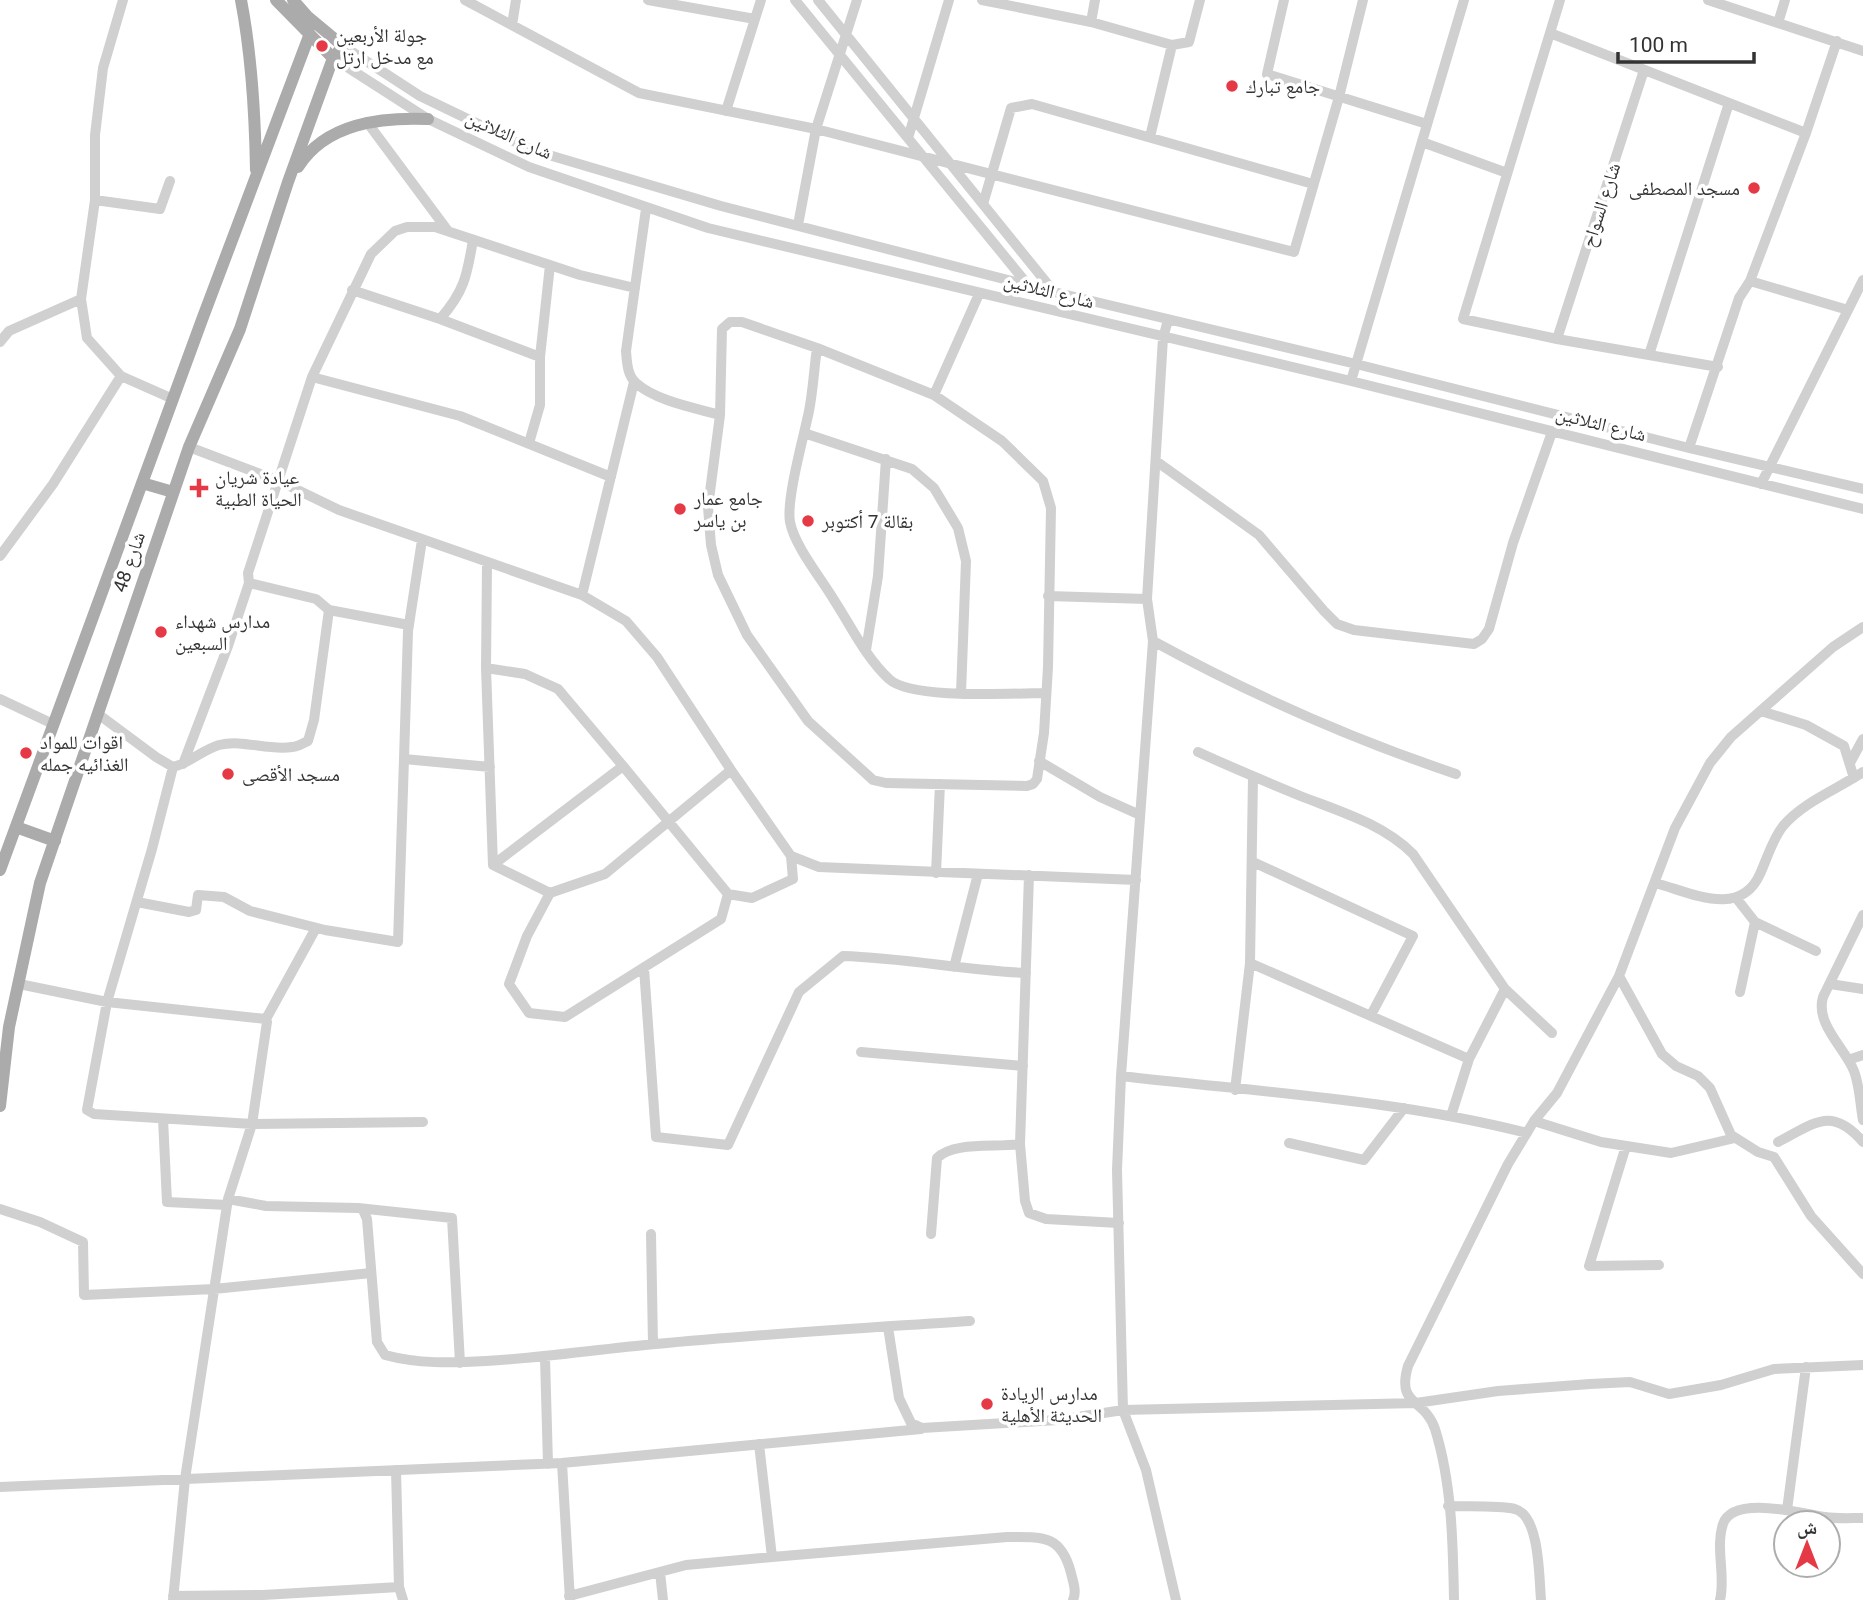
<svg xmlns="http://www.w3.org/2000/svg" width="1863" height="1600" font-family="Roboto,'Noto Naskh Arabic',sans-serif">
<rect width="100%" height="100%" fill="#fff"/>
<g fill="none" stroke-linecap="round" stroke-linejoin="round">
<path stroke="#d0d0d0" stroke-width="10" d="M 123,0 L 103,68 L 95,135 L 95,200 L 81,299 L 87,338 L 121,376 L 173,399
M 465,0 L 639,93 L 816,129 L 1294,252 L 1339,97 L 1363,0
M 648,0 L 755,19
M 795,0 L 1028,285
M 818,0 L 1054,292
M 982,0 L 1091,22 L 1172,45 L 1189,42 L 1200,0
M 1284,0 L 1267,74 L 1427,124
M 1560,0 L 1463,319 L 1557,339 L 1718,367
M 1708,0 L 1863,51
M 1091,22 L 1095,0
M 1778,23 L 1785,0
M 512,25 L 516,0
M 1550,33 L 1806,133
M 343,46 L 420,96 L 532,150 L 721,206 L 1054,292 L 1356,364 L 1689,448 L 1863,489
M 333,58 L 428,119 L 529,167 L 708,228 L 1351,381 L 1863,509
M 726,111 L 761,0
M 367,122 L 448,231
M 1150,137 L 1172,45
M 908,138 L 949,0
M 1422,142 L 1507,173
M 95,200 L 160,209 L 170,181
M 983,204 L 1011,108 L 1032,104 L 1313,184
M 646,209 L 626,351 C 627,362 627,375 636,383 C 656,401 695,408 720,415
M 798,225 L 816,129 L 857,0
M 1750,281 L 1848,310
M 352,290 L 440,319 L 540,357
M 440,319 C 464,292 467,276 473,240
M 1168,320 L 1163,338 L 1147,599 L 1153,641 L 1121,1076 L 1117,1170 L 1123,1410 L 1146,1470 L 1176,1600
M 730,322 L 742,322 L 817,348 L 934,395 L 1002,441 L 1043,481 L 1051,508 L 1048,667 L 1044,733 L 1037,779 L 1033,784 L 1027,786 L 886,783 L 873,780 L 808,721 L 747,635 L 718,575 L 711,545 L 708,507 L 720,415 L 722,329 Z
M 1557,339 L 1644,70
M 0,342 L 9,331 L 81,299
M 817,348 C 814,369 813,391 809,411 C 804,436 786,499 790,522 C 795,547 821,578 834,600 C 851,626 866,658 889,679 C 911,700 1014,693 1046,693
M 1649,355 L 1729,103
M 312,377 L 460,416 L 611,477
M 1351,381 L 1464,0
M 934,395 L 979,294
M 804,433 L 912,469 L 934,488 L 958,528 L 966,561 L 961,693
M 529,443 L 540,405 L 540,357 L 550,265
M 189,447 L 279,481 L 339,510 L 582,595 L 626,621 L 657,657 L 731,770 L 791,856 L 793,879 L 752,898 L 728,894
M 1689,448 L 1739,298 L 1750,281 L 1806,133 L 1837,41
M 1156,461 L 1259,535 L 1324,611 L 1337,624 L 1354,630 L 1474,644 L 1482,639 L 1489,629 L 1513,543 L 1552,432
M 1761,484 L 1863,280
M 422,540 L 408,631 L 404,759 L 490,767
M 0,556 L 53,484 L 121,376
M 487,563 L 486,668 L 493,865
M 582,595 L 634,382
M 1048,596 L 1147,599
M 329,610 L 409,625
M 1153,641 C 1250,694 1352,739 1456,774
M 866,650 L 878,576 L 886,459
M 486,668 L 525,674 L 558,689 L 623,766
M 0,699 L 53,724
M 1761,711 L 1806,725 L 1844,746 L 1854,778
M 98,714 L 156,757 L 173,767 C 190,763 202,750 219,745 C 243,739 268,751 292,747 C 297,747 303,743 308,741 L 314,720 L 329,610 L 316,599 L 249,583 L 248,573 L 312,377 L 371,254 L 395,231 L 407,227 L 435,227 L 580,275 L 635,288
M 1198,752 C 1231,767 1264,781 1298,795 C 1338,811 1382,823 1413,854 L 1505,989 L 1469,1059
M 1039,761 L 1100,797 L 1140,815
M 1850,763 L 1863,739
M 183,764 L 228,646 L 249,583
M 173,767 L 152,849 L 107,1002 L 87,1110 L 94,1114 L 252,1124 L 423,1122
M 791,856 L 819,867 L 1136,880
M 1253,862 L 1413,936 L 1371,1015
M 936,873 L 940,784
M 1029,875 L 1020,1144 L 1025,1201 L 1029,1213 L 1046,1219 L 1119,1223
M 1655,883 C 1690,892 1740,919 1760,874 C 1767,859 1772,840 1783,826 C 1803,802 1838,789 1863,772
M 550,893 L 527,936 L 509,984 L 529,1013 L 565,1017 L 721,919 L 728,894 L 623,766 L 493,865 L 550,893 L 605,874 L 731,770
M 1737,899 L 1755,922 L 1740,992
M 137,902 L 189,912 L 196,910 L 198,895 L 224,897 L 250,911 L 325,930 L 398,942 L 404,759
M 1863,915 L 1823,997 C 1815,1024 1845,1048 1854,1071 C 1860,1087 1860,1104 1863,1120
M 1755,922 L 1816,951
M 1250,963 L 1469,1059 L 1451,1116
M 954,967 L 978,874
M 644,968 L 656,1137 L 728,1145 L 799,992 L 843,956 C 905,958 964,970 1026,973
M 1619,976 L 1662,1054 L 1676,1066 L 1698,1076 L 1710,1088 L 1731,1135 L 1758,1152 L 1774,1157 L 1811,1216 L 1863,1274
M 19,984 L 107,1002 L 266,1019 L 267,1022 L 252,1124 L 228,1199
M 1830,984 L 1863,989
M 1505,989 L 1552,1033
M 266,1019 L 316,928
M 861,1052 L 1023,1066
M 1848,1060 L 1863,1055
M 1121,1076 C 1257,1092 1394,1099 1527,1133
M 1235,1090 L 1250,963 L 1253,777
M 163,1119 L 167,1202 L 227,1205
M 1534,1121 L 1601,1142 L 1671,1153 L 1735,1138
M 1778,1142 C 1814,1124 1831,1105 1863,1142
M 1289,1143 L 1364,1160 L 1404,1108
M 1626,1146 L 1589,1266 L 1659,1265
M 0,1209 L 40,1222 L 83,1242 L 84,1295 L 214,1289 L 371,1273
M 363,1210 L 367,1219 L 377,1342 L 385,1355 C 418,1364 452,1363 486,1361 C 543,1358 599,1349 656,1344 C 760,1334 865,1328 970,1321
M 651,1234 L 653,1344
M 931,1234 L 937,1158 C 954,1141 996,1148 1020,1144
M 888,1327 L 899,1398 L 911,1423 L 922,1428 L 1058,1420 L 1123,1410 L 1416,1403 L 1498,1391 L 1590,1384 L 1630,1382 L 1669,1394 L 1721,1385 L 1774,1369 L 1863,1365
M 545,1358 L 548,1464
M 396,1470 L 399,1587
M 0,1487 L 562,1463
M 1448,1506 C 1468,1507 1496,1505 1515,1509 C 1540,1516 1539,1578 1541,1600
M 1787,1510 L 1806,1367
M 772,1557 L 1007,1537 C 1042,1537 1061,1534 1071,1573 C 1073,1582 1077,1591 1073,1600
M 660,1572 L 663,1600
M 173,1596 L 263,1595 L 399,1587 L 403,1600
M 569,1596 L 686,1565 L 772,1557 L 759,1444
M 173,1600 L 185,1479 L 228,1199 L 266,1206 L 358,1208 L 452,1218 L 460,1363
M 570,1600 L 562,1463 L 921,1429
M 1454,1600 C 1453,1544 1452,1483 1435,1429 C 1425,1398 1396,1407 1408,1366 L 1508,1164 L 1534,1121 L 1557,1093 L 1619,976 L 1675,828 L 1710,763 L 1731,737 L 1833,647 L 1863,627
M 1720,1600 C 1726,1576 1715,1548 1723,1524 C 1733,1494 1803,1514 1825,1517 C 1837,1519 1851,1518 1863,1518"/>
<path stroke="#ababab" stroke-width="12" d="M 241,0 C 252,57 255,112 256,170
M 276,0 L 333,58
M 298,167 C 326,123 381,117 428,119
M 142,483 L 173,492
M 16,827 L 55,841
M 0,870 L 203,317 L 309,36 L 307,16
M 0,1106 L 9,1027 L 40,883 L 189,447 L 240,329 L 288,182 L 333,58 L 343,46 L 307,16 L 293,0"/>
</g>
<g fill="#e63946" stroke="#fff" stroke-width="2.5">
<circle cx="322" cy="46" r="7"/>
<circle cx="1232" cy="86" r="7"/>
<circle cx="1754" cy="188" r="7"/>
<path d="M195.5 477.5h7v7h7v7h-7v7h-7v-7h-7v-7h7z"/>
<circle cx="680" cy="509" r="7"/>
<circle cx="808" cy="521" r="7"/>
<circle cx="161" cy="632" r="7"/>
<circle cx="26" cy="753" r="7"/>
<circle cx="228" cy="774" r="7"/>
<circle cx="987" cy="1404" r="7"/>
</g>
<g text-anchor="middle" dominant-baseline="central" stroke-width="7" stroke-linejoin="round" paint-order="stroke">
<g font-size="19" fill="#333" stroke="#fff" text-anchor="start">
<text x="336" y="35">جولة الأربعين<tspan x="336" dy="22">مع مدخل ارتل</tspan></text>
<text x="1246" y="86">جامع تبارك</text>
<text x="1740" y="188" text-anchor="end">مسجد المصطفى</text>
<text x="215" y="477">عيادة شريان<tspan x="215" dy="22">الحياة الطبية</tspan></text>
<text x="694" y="498">جامع عمار<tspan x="694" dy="22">بن ياسر</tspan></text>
<text x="822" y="521">بقالة 7 أكتوبر</text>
<text x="175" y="621">مدارس شهداء<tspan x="175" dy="22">السبعين</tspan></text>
<text x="40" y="742">اقوات للمواد<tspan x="40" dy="22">الغذائيه جمله</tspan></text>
<text x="242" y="774">مسجد الأقصى</text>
<text x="1001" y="1393">مدارس الريادة<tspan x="1001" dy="22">الحديثة الأهلية</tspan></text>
</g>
<g font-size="19" fill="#333" stroke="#fff">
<text transform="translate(509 135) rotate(24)">شارع الثلاثين</text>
<text transform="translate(1601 205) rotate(-72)">شارع السواح</text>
<text transform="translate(1049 291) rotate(14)">شارع الثلاثين</text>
<text transform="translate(1601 424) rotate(14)">شارع الثلاثين</text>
<text transform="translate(129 562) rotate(-71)">شارع 48</text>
</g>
</g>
<g transform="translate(1807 1544)"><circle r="33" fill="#ffffff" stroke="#adadad" stroke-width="2"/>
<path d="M0-5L12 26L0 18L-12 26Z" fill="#e63946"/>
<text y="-10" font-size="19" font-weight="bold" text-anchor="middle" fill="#333333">ش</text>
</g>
<path d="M1618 52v10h136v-10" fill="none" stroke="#333333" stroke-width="3.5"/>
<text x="1629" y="52" font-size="21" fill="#333333" stroke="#ffffff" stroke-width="5" paint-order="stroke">100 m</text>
</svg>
